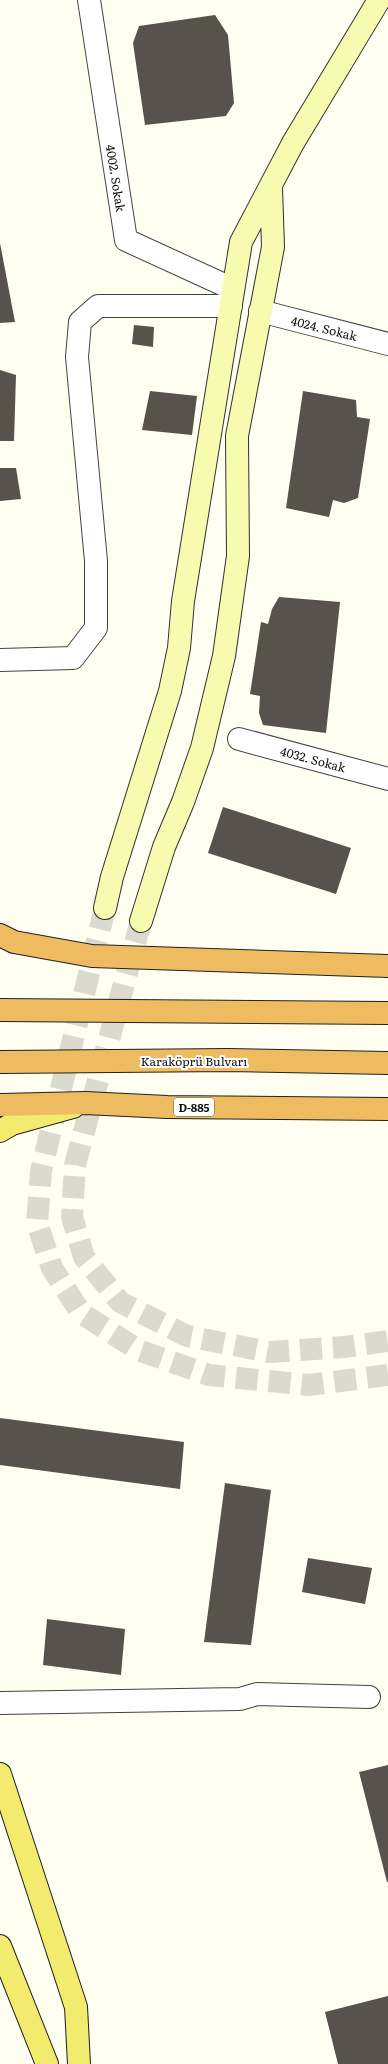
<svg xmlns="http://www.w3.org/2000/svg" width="388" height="2064" font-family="Literata,serif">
<rect width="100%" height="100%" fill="#fefef1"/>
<path fill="#57524b" d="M 215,15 L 228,35 L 234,103 L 226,116 L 145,125 L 133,43 L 139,26 Z
M 0,243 L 15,322 L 0,323 Z
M 134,325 L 154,327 L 153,347 L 132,344 Z
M 0,370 L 16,375 L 14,441 L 0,441 Z
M 150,391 L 197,396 L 192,435 L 142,430 Z
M 303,391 L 356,400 L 357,417 L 370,419 L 358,498 L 344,503 L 333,500 L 329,517 L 286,508 Z
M 0,468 L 16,468 L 21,499 L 0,501 Z
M 279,597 L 340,602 L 326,733 L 263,725 L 259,713 L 260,696 L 250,694 L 261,622 L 268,624 L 272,609 Z
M 223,807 L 351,848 L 336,894 L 208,853 Z
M 0,1418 L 184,1442 L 180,1489 L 0,1465 Z
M 225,1483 L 271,1490 L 251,1645 L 204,1642 Z
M 308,1558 L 372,1568 L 365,1604 L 302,1592 Z
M 47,1619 L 125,1629 L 121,1675 L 43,1665 Z
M 388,1765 L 388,1882 L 387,1882 L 359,1772 Z
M 388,1996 L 388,2064 L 338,2064 L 325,2012 Z"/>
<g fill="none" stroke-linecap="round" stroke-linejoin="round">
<path stroke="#dadacf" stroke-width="22" stroke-dasharray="22 11" stroke-linecap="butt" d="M 105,908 L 41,1171 L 37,1223 L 52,1268 L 81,1313 L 138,1350 L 209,1375 L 309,1385 L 388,1375
M 141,921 L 75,1165 L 72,1217 L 84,1257 L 120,1302 L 187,1336 L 269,1352 L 344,1347 L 388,1341"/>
<g stroke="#424242" stroke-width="24">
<path id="street" d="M 89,0 L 126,240 L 233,289
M 260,311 L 388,344
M 0,660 L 73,658 L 96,628 L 96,561 L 77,357 L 80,322 L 98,306 L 231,306
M 239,739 L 388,779
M 0,1703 L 240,1699 L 257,1694 L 369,1697"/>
</g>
<g stroke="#313131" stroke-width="24">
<path id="secondary" d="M 105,908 L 112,877 L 170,691 L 179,648 L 183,601 L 241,242 L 293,143 L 379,0
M 141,921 L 164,847 L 183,802 L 202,748 L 224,656 L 238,556 L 237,436 L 273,247 L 271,188"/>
</g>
<g stroke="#202020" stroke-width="24">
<path id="primary" d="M 0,1131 L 12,1124 L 73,1107
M 0,1774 L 76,2007 L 79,2064
M 0,1946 L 47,2064"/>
</g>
<g stroke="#202020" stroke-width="24">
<path id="highway" d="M 0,935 L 14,942 L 92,956 L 388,966
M 0,1010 L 388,1013
M 0,1062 L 228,1060 L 388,1063
M 0,1105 L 85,1103 L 167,1107 L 388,1109"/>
</g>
<use href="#street" stroke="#fff" stroke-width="22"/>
<use href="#secondary" stroke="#f6fbaf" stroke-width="22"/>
<use href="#primary" stroke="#f2eb6d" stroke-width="22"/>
<use href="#highway" stroke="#eebb60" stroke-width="22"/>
</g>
<g text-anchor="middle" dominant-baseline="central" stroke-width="4" stroke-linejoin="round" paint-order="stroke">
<rect fill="#fff" stroke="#575757" stroke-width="1" x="174" y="1098" width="40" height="18" rx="3"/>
<g font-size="11" font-weight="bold" fill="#0f0f0f">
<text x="194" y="1107">D-885</text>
</g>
<g font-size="12" fill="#0f0f0f" stroke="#fff">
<text transform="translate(116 178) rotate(81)">4002. Sokak</text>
<text transform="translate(324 328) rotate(14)">4024. Sokak</text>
<text transform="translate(313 759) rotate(15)">4032. Sokak</text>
<text x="194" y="1061">Karaköprü Bulvarı</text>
</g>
</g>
</svg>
